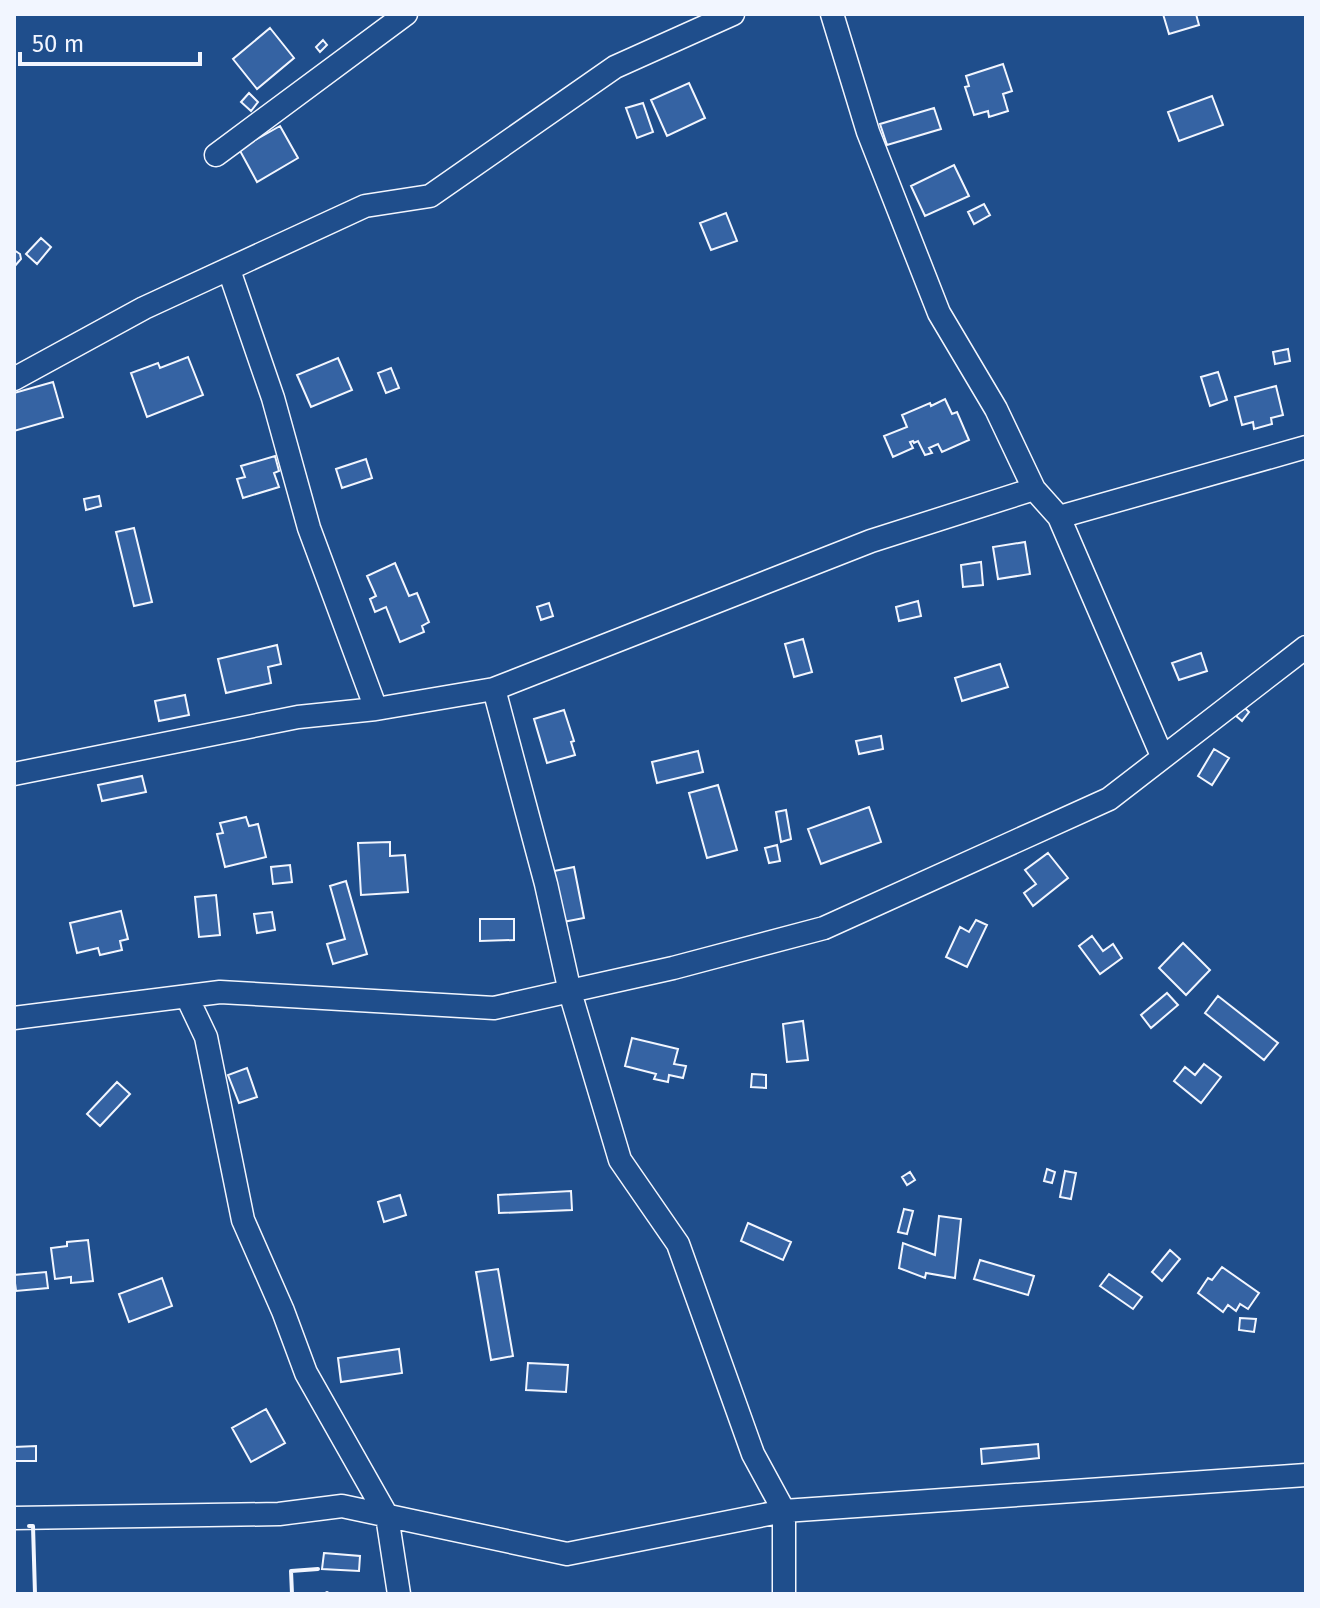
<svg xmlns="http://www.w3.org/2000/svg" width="1320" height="1608" font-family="'Fira Sans',sans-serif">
<rect width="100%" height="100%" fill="#1f4e8c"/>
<path fill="#3563a3" stroke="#f2f6ff" stroke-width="2" d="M 1163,14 L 1196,14 L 1199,25 L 1169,34 Z
M 270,28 L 294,58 L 257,89 L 233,59 Z
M 323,40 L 327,45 L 320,52 L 316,47 Z
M 1003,64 L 1012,91 L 1003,94 L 1008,111 L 989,117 L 988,111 L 974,115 L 965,87 L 969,86 L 966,76 Z
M 689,83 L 705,118 L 667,136 L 651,100 Z
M 249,93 L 258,102 L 251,111 L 241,102 Z
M 1212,96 L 1223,125 L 1179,141 L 1168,112 Z
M 643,103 L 653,132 L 637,138 L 626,108 Z
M 934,108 L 941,129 L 887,145 L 880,124 Z
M 280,126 L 298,158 L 257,182 L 239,149 Z
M 954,165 L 969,196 L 925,216 L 911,186 Z
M 984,204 L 990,215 L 974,224 L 968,212 Z
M 726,213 L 737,241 L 711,250 L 700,223 Z
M 41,238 L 51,247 L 37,264 L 26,254 Z
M 14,250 L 20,254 L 21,259 L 14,267 Z
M 1288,349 L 1290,361 L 1275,364 L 1273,352 Z
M 188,357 L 203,395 L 147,417 L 131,373 L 158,363 L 160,368 Z
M 338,358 L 352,390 L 311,407 L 297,375 Z
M 391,368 L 399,388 L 386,393 L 378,373 Z
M 1218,372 L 1227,400 L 1210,406 L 1201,377 Z
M 53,382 L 63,417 L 14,431 L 14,393 Z
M 1276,386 L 1283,415 L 1271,418 L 1272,424 L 1254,429 L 1253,422 L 1242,425 L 1235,397 Z
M 945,399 L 952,414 L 957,412 L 969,440 L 942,452 L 938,444 L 929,448 L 932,453 L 925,455 L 918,441 L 914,443 L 913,441 L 910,442 L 913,448 L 893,457 L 884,436 L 907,427 L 902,415 L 930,403 L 931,406 Z
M 275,456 L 279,471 L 274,473 L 279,487 L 243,498 L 237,479 L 245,477 L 241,466 Z
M 366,459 L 372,478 L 342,488 L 336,469 Z
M 99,496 L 101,506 L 86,510 L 84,499 Z
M 134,528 L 152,602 L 134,606 L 116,532 Z
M 1025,542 L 1030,574 L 998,579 L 993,547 Z
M 981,562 L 983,585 L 963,587 L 961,565 Z
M 395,563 L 409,596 L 417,593 L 429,622 L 422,626 L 424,632 L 400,642 L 386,607 L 375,612 L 370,599 L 376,596 L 367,576 Z
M 918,601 L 921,616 L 899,621 L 896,607 Z
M 549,603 L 553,616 L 541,620 L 537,607 Z
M 803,639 L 812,672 L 794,677 L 785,644 Z
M 277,645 L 281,664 L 268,667 L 271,683 L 226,693 L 218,659 Z
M 1201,653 L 1207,671 L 1179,680 L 1172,663 Z
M 1000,664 L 1008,687 L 962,701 L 955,678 Z
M 185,695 L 189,715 L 159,721 L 155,701 Z
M 1244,707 L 1249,712 L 1242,721 L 1236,716 Z
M 564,710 L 574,741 L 571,742 L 575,755 L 547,763 L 534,719 Z
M 881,736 L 883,749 L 859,754 L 856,741 Z
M 1214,749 L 1229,758 L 1212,785 L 1198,776 Z
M 698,751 L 703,772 L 657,783 L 652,762 Z
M 142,776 L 146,792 L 102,801 L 98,785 Z
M 718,785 L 737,850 L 707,858 L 689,793 Z
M 869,807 L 881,842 L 821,864 L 808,829 Z
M 786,810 L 791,839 L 781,842 L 776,812 Z
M 246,817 L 249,826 L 258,824 L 266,857 L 225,867 L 217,834 L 223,833 L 220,823 Z
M 390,842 L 390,856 L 405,855 L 408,892 L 361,895 L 358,843 Z
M 777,845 L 780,861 L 769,863 L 765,848 Z
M 1048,853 L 1068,878 L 1033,906 L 1024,893 L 1036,884 L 1025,870 Z
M 290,865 L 292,882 L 273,884 L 271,867 Z
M 574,867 L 584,918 L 563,922 L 554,871 Z
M 346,881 L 367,954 L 333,964 L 327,944 L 345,939 L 330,886 Z
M 216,895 L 220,935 L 199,937 L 195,897 Z
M 121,911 L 128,939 L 120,941 L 122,950 L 100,955 L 98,948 L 77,953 L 70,923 Z
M 272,912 L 275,930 L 257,933 L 254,914 Z
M 480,919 L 514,919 L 514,940 L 480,941 Z
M 976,920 L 987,925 L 967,967 L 946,957 L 960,927 L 969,932 Z
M 1092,936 L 1103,951 L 1113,944 L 1122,958 L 1100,974 L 1079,946 Z
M 1183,943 L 1210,970 L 1186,995 L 1159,968 Z
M 1167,993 L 1178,1005 L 1151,1028 L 1141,1015 Z
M 1218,996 L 1278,1043 L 1264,1060 L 1205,1013 Z
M 803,1021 L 808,1060 L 787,1062 L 783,1024 Z
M 632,1038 L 678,1049 L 674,1064 L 686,1066 L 683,1078 L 669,1075 L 668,1082 L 654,1079 L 656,1074 L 625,1066 Z
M 1204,1064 L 1221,1077 L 1201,1103 L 1174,1081 L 1185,1067 L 1195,1075 Z
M 247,1068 L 257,1097 L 239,1103 L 228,1075 Z
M 752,1074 L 766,1075 L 766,1088 L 751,1087 Z
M 117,1082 L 130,1094 L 100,1126 L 87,1114 Z
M 1047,1169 L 1055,1172 L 1052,1183 L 1044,1181 Z
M 1065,1171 L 1076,1173 L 1071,1199 L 1060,1197 Z
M 910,1172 L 915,1180 L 907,1185 L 902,1177 Z
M 571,1191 L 572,1210 L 499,1213 L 498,1195 Z
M 400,1195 L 406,1215 L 384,1222 L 378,1202 Z
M 904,1209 L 913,1211 L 907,1234 L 898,1232 Z
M 939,1216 L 961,1219 L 955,1278 L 926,1273 L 925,1278 L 899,1268 L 903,1243 L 935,1255 Z
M 748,1223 L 791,1242 L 783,1260 L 741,1241 Z
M 88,1240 L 93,1281 L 71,1283 L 71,1277 L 55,1279 L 51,1248 L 67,1246 L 67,1242 Z
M 1170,1250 L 1180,1259 L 1162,1281 L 1152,1272 Z
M 980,1260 L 1034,1276 L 1028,1295 L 974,1279 Z
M 1222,1267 L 1259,1293 L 1248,1309 L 1240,1304 L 1236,1311 L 1228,1305 L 1223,1312 L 1198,1293 L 1208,1278 L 1212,1280 Z
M 498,1269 L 513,1356 L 491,1360 L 476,1272 Z
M 46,1272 L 48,1288 L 16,1291 L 14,1275 Z
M 1109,1274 L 1142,1297 L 1133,1309 L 1100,1286 Z
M 162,1278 L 172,1306 L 129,1322 L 119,1294 Z
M 1240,1318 L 1256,1319 L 1254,1332 L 1239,1330 Z
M 399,1349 L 402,1373 L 341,1382 L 338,1358 Z
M 528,1363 L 568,1365 L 566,1392 L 526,1390 Z
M 266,1409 L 285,1443 L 251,1462 L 232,1428 Z
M 1038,1444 L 1039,1458 L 982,1464 L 981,1449 Z
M 36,1446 L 36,1461 L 14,1461 L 14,1447 Z
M 324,1553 L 360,1556 L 359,1571 L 322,1569 Z"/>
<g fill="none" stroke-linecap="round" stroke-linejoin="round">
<g stroke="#f2f6ff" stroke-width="25">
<path id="street" d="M 832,14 L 868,132 L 939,313 L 996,409 L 1034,489 L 1059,517 L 1162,756
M 216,155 L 406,14
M 229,270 L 273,398 L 309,528 L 376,709
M 14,379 L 144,308 L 365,206 L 430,196 L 615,67 L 733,14
M 1059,517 L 1306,447
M 494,689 L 546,884 L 570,992 L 620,1160 L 678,1244 L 753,1454 L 784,1511 L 784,1594
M 14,774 L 298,717 L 376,709 L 494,689 L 871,541 L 1034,489
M 187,997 L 206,1037 L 243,1220 L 283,1311 L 306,1373 L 387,1516 L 399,1594
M 14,1018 L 220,992 L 494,1008 L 673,968 L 824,928 L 1109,799 L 1306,647
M 14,1518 L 279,1514 L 342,1506 L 567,1554 L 784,1511 L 1306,1475"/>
</g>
<use href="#street" stroke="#1f4e8c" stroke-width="22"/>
<path stroke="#f2f6ff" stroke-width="4" d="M 29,1526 L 33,1526 L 35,1594
M 327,1593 L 327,1594
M 292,1594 L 291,1571 L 318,1569"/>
</g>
<rect width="1320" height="1608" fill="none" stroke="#f2f6ff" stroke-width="32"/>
<path d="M20 52v12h180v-12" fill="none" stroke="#f2f6ff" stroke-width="4"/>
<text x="32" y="52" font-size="24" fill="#f2f6ff" stroke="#1f4e8c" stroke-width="6" paint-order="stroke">50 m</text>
</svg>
